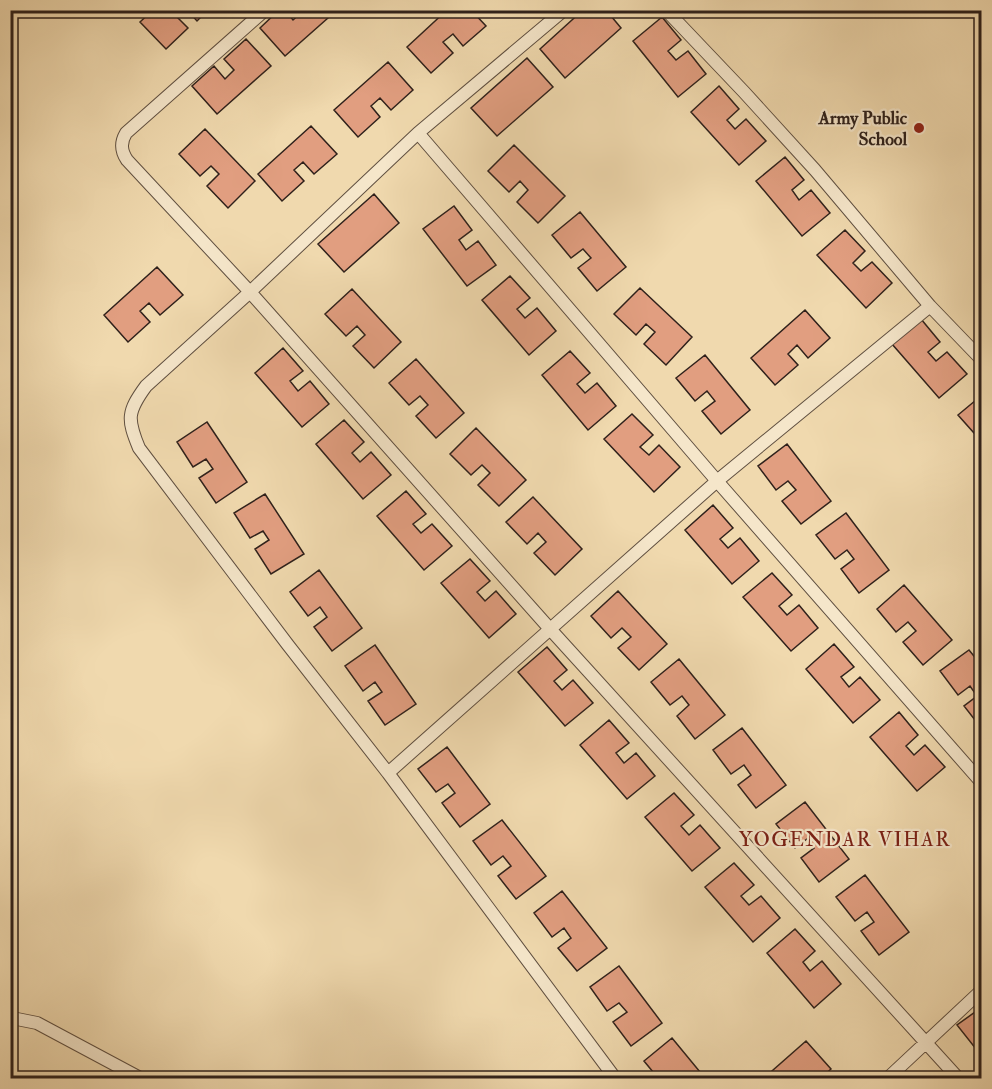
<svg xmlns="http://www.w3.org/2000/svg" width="992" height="1089" font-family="'IM FELL Double Pica',serif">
<rect width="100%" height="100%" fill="#f0d9ae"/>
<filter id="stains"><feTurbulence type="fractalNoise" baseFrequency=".00333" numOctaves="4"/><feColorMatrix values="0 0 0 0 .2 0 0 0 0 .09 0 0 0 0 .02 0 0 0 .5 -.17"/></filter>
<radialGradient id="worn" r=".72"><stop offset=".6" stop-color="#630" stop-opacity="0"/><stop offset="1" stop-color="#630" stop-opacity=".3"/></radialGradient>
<path fill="#e19e80" stroke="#2f211b" stroke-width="1.5" d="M 153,10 L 184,10 L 177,17 L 188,28 L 166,49 L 140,22 Z
M 187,10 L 208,10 L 197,21 Z
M 279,10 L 285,10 L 293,20 L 302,12 L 301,10 L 337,10 L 285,56 L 260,28 Z
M 447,10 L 471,10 L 486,26 L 463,46 L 453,34 L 443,42 L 453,53 L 431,73 L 407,47 Z
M 583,10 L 606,10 L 621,28 L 565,78 L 540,49 Z
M 662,17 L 681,40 L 668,51 L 676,60 L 688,51 L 706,74 L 678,97 L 633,41 Z
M 246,39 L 271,66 L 217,114 L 192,86 L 214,66 L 225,79 L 234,70 L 224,59 Z
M 527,58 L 553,87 L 497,136 L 471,108 Z
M 388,62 L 413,90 L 391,110 L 380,98 L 371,106 L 380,117 L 358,137 L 334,110 Z
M 719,86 L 739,109 L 727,120 L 735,129 L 746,119 L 766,141 L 739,165 L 691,112 Z
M 311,126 L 337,154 L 314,174 L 303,162 L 294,170 L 304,181 L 282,201 L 258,174 Z
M 205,129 L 255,181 L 228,208 L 207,186 L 219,174 L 211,166 L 200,176 L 179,154 Z
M 514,145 L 565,196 L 538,223 L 517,202 L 528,190 L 520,181 L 509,192 L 488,171 Z
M 785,157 L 804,180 L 792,190 L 799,200 L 811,190 L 830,213 L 802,236 L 756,181 Z
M 374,194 L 399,223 L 344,272 L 318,244 Z
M 454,206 L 472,230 L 459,240 L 466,250 L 478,241 L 496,265 L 467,286 L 423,229 Z
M 580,212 L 626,267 L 597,291 L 578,268 L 591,258 L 583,249 L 571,258 L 552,235 Z
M 845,230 L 865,251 L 853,263 L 861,271 L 872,262 L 892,283 L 866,308 L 817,255 Z
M 157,267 L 183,295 L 160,315 L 149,303 L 140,311 L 150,322 L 128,342 L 104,315 Z
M 510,276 L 530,298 L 517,309 L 525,318 L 537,308 L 556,331 L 529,355 L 482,300 Z
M 640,288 L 692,337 L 666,365 L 644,344 L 655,332 L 646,324 L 636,335 L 614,314 Z
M 352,289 L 401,342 L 374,368 L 353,346 L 365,335 L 357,326 L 346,336 L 325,314 Z
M 805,310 L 830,338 L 808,358 L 797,345 L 788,354 L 798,365 L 775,385 L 751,358 Z
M 921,319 L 940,342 L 928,352 L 936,361 L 947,352 L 967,374 L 939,398 L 892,344 Z
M 283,348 L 303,371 L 290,381 L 298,391 L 310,381 L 329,404 L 302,427 L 255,373 Z
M 570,351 L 590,373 L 577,384 L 585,393 L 597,383 L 616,406 L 588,430 L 542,375 Z
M 705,355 L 750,410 L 721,434 L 702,411 L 715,401 L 707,391 L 695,401 L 676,378 Z
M 416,359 L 464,413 L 436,438 L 416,416 L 428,405 L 420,396 L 409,405 L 389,383 Z
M 982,395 L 982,442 L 958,415 Z
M 632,414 L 653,435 L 640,447 L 649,455 L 659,445 L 680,467 L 654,492 L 604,439 Z
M 344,420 L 364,442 L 352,453 L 360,462 L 371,452 L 391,475 L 363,499 L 316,444 Z
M 207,422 L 247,482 L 216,503 L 199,478 L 213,469 L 206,459 L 193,467 L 177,442 Z
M 476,428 L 526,480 L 499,506 L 478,485 L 490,473 L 482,465 L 471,475 L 450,454 Z
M 787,444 L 831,501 L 801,524 L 782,501 L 796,490 L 788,481 L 776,490 L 758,466 Z
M 406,491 L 426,514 L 413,524 L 421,533 L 432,524 L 452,546 L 424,570 L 377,516 Z
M 265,494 L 304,554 L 271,574 L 255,549 L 269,540 L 263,531 L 250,538 L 234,513 Z
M 533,497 L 582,549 L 555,575 L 534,553 L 546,542 L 538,533 L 527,544 L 506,522 Z
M 713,505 L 733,528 L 720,539 L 728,548 L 740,538 L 759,561 L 732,584 L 685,530 Z
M 846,513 L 889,570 L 859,593 L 841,569 L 854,559 L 847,550 L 835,559 L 816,535 Z
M 470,559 L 490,581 L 477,592 L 485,601 L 496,591 L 516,614 L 489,638 L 441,583 Z
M 319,570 L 362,628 L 332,651 L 314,627 L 327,617 L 320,607 L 308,616 L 290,592 Z
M 772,573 L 792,595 L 779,606 L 787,615 L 799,605 L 818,628 L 791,651 L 743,597 Z
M 904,585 L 952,640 L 923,665 L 903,642 L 916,631 L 908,622 L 896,632 L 877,609 Z
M 618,591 L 667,644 L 639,670 L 618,648 L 631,637 L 622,628 L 611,638 L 591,616 Z
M 834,644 L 854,667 L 841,677 L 849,687 L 860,677 L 880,700 L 853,723 L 806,669 Z
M 375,645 L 416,704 L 385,725 L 368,701 L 382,692 L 375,682 L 363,691 L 345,666 Z
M 547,647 L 567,670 L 554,681 L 562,690 L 573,680 L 593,703 L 565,726 L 518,672 Z
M 969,650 L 982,666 L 982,729 L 964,706 L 977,696 L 970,686 L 958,695 L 940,671 Z
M 679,659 L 725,715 L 695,739 L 677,716 L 689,705 L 682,696 L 670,705 L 651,682 Z
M 899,712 L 918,735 L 906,746 L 914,755 L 925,745 L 945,767 L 917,791 L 870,737 Z
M 609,720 L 629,743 L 616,753 L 624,763 L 636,753 L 655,776 L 627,799 L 580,745 Z
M 742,728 L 786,785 L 756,808 L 738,785 L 751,775 L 744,765 L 731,774 L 713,750 Z
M 447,747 L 490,804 L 460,827 L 442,803 L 455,793 L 448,784 L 436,792 L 418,769 Z
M 674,793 L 694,815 L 681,826 L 689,835 L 700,825 L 720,848 L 692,871 L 645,817 Z
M 805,802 L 849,859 L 819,882 L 801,858 L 814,848 L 807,839 L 795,848 L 776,824 Z
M 502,820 L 546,876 L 516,899 L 498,876 L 511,866 L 503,856 L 491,865 L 473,841 Z
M 734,863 L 754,885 L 741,896 L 749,905 L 761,896 L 780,918 L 753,942 L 705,887 Z
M 865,875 L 909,932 L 879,955 L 861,931 L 874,922 L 867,912 L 855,921 L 836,897 Z
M 562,891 L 607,948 L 577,971 L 558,948 L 571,938 L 564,928 L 552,937 L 534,913 Z
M 795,929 L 815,951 L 803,962 L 810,971 L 822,961 L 841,984 L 814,1008 L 767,953 Z
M 619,966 L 662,1023 L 631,1046 L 613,1022 L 627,1012 L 619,1003 L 607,1011 L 590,987 Z
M 982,1007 L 982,1044 L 976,1049 L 957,1025 Z
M 672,1038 L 705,1078 L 677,1078 L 674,1074 L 669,1078 L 658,1078 L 644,1061 Z
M 806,1041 L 831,1069 L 821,1078 L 799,1078 L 798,1077 L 796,1078 L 764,1078 Z"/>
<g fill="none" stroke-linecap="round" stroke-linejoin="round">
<g stroke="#5f4f40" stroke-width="14">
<path id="lane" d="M 265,10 L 126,133 C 120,143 121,151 127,160 L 250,292 L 550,629 L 958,1078
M 564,10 L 418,133 L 250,292 L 146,386 C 127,412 127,419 139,448 L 288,645 L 388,773 L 615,1078
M 666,10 L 744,92 L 815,170 L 930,306 L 982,360
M 418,133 L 717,481 L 982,783
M 388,773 L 717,481 L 930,306
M 10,1020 L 17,1019 L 37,1023 L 140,1078
M 888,1078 L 982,990"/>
</g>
<use href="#lane" stroke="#f5e6ca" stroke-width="12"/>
</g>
<circle fill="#8f2418" stroke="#f5e6ca" stroke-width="2" cx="919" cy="128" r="6"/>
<g text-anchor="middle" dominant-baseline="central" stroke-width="4.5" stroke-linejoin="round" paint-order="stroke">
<g font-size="18" font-weight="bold" fill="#2f211b" stroke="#f5e6ca" text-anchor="end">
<text x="907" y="118">Army Public<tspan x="907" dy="21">School</tspan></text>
</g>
<g font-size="20" letter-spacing="1.5" fill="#7a1f14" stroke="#f5e6ca">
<text x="845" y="839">YOGENDAR VIHAR</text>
</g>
</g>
<rect width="992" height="1089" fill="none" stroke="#f0d9ae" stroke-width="36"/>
<rect x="12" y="12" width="968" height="1065" fill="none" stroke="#2f211b" stroke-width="3"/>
<rect x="18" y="18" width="956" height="1053" fill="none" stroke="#2f211b" stroke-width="1.5"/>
<rect width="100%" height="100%" filter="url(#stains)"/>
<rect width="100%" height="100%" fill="url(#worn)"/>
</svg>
